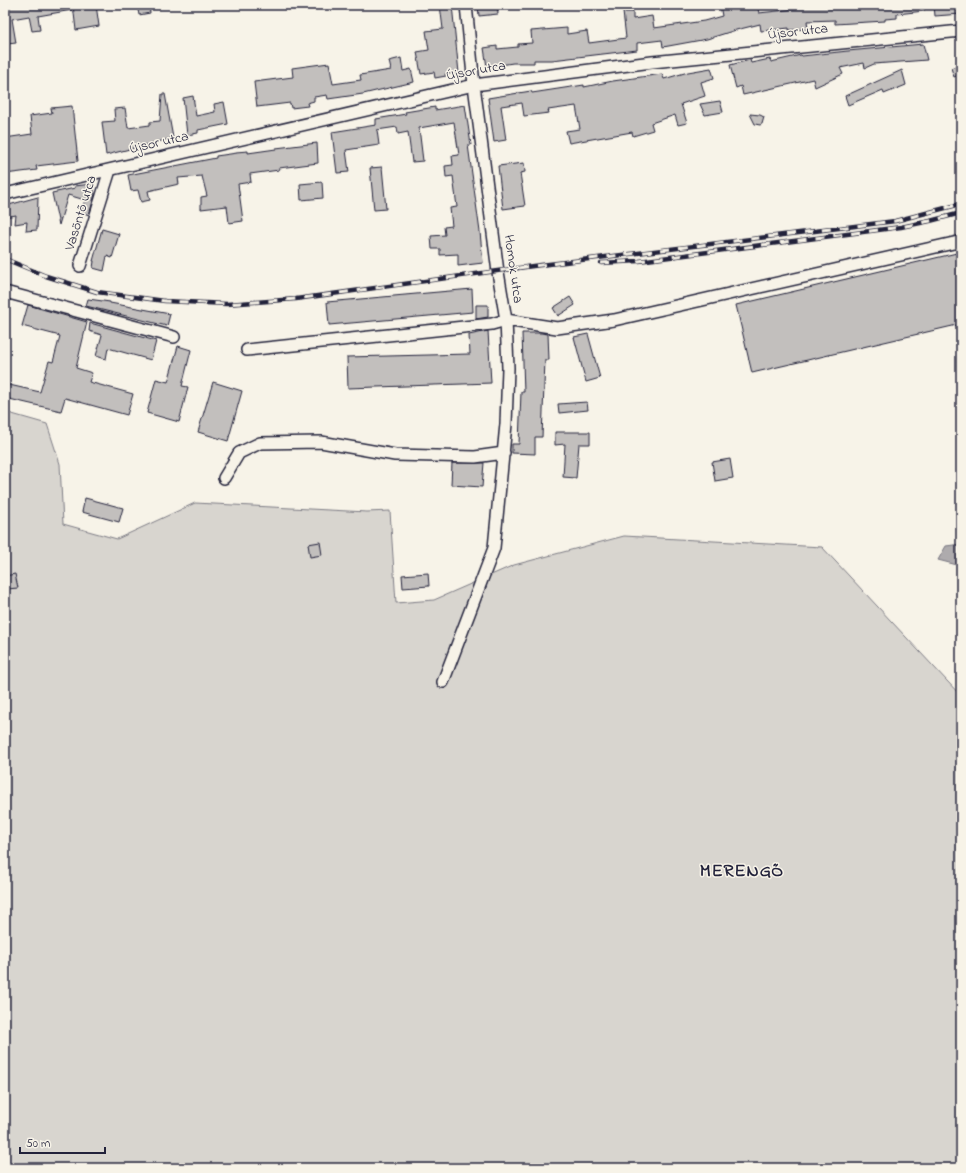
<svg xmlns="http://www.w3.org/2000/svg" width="966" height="1173" font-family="'Indie Flower',sans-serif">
<rect width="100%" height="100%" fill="#f7f3e8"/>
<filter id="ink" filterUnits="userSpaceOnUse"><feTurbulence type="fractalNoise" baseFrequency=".025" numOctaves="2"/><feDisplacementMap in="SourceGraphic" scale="8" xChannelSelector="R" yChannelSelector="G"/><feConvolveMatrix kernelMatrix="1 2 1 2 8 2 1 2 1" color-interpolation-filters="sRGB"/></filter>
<g filter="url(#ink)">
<path fill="#d8d5cf" stroke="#7d7c85" d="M 5,412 L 47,424 L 60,464 L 63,524 L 117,539 L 195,503 L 367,512 L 390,511 L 396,603 L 434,600 L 514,565 L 624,536 L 822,547 L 961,696 L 961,1168 L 5,1168 Z"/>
<path fill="#aeabad" stroke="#76747f" d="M 961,544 L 961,566 L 938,560 L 946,546 Z"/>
<path fill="#c2bfbd" stroke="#22223b" d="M 5,5 L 71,5 L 72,10 L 38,16 L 40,30 L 32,31 L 29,16 L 12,19 L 16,43 L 7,44 L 5,32 Z
M 73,5 L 96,5 L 99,26 L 76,30 Z
M 137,5 L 149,5 L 150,13 L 139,15 Z
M 440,5 L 452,5 L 459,73 L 445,74 L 446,76 L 435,78 L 434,72 L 421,74 L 417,52 L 429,50 L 426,31 L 443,29 Z
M 478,5 L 497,5 L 498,14 L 479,16 Z
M 720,5 L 730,5 L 731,8 L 742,5 L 757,5 L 759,13 L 796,9 L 795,5 L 829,5 L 829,8 L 865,5 L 923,5 L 924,11 L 897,14 L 897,18 L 885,19 L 885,21 L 835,24 L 835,20 L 807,21 L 808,29 L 789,30 L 789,28 L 761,31 L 760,24 L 736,30 L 707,39 L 663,47 L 662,40 L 637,43 L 637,50 L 552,60 L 534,60 L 534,63 L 513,63 L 487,67 L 484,48 L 497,46 L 497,49 L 518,47 L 518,44 L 532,43 L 531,31 L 567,28 L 567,34 L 587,31 L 589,43 L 626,38 L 623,12 L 633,12 L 633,19 L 652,16 L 654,28 L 704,21 L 722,16 Z
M 934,5 L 961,5 L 961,14 L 935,16 Z
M 923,44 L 927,60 L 874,64 L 865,68 L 864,63 L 840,68 L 843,74 L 815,87 L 813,79 L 743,95 L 741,86 L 736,88 L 730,65 L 750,60 L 751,63 L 770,59 L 771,62 L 801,55 L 802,56 L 848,51 Z
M 401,58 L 403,71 L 411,69 L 414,82 L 363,94 L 328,99 L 327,95 L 314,97 L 314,101 L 307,103 L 308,106 L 291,108 L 290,103 L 257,107 L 254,82 L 293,77 L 292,68 L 329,63 L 333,84 L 361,80 L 360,75 L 391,70 L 389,61 Z
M 961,64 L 961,74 L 954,77 L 951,68 Z
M 711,68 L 714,78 L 701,82 L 705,96 L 681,104 L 687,123 L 678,125 L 675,115 L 651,123 L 653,130 L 633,136 L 632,132 L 569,143 L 566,131 L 580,129 L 576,106 L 548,110 L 549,113 L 524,116 L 522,103 L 501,106 L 506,140 L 494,142 L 488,98 L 531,91 L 532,93 L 584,85 L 584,87 L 613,81 L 662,74 L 664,79 L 688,72 Z
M 902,70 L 906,85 L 884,94 L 883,90 L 848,105 L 845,96 Z
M 162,94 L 165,94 L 173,138 L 106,155 L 102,122 L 115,121 L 114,109 L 125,108 L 128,128 L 150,125 L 150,122 L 160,121 Z
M 193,96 L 196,116 L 215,112 L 214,104 L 224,102 L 228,124 L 198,130 L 198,133 L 187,135 L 183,98 Z
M 720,101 L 723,112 L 705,115 L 700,104 Z
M 465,105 L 471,145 L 468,145 L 480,232 L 483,263 L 458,266 L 458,254 L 440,255 L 440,249 L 432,249 L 431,236 L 445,235 L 444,227 L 452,226 L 450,208 L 457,207 L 453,176 L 446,177 L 445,166 L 453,165 L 452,156 L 459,155 L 454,122 L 419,128 L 423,161 L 412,162 L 408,132 L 398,134 L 397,127 L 377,130 L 379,145 L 346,150 L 349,172 L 337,173 L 332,132 L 376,125 L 376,119 L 406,114 L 405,112 L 435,107 L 435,110 Z
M 72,106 L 78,161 L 36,166 L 37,170 L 5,174 L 5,138 L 32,134 L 30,116 L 52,113 L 51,108 Z
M 750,114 L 760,115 L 764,117 L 762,124 L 760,125 L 755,124 Z
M 317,143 L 318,163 L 279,168 L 279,170 L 250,174 L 251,182 L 238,184 L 243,221 L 229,223 L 227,206 L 201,209 L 201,197 L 207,196 L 202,176 L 178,178 L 179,184 L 148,191 L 150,200 L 141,202 L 138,190 L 131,191 L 128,175 L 216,158 L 216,156 L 237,153 L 236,152 L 248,151 L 248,153 L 276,149 L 276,148 Z
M 524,163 L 525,172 L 520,173 L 525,206 L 503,209 L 498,166 Z
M 382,167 L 386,209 L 374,210 L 370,168 Z
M 322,182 L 323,198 L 301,200 L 300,184 Z
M 92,184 L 95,194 L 89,215 L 81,212 L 85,200 L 68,195 L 59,225 L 52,193 L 75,188 L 75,186 Z
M 38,197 L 37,230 L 26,231 L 27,222 L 15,224 L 16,215 L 5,217 L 5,206 Z
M 102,229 L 119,234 L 112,258 L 107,256 L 104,271 L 93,268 L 94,261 L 93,261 Z
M 961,252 L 961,324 L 752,373 L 736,305 Z
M 472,289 L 473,312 L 329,325 L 327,302 Z
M 570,297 L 575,305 L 558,316 L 553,308 Z
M 88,299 L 110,302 L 110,303 L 170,314 L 167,326 L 86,306 Z
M 28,305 L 87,322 L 76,368 L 92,373 L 89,382 L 133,394 L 127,415 L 65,398 L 61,411 L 5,398 L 5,384 L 40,392 L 49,361 L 53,362 L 60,336 L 22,326 Z
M 476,305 L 488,305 L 488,317 L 476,319 Z
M 90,323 L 156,341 L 151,360 L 108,348 L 106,359 L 96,356 L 102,335 L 89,331 Z
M 488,331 L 491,383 L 348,388 L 347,357 L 470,354 L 469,335 Z
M 522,333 L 541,333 L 548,334 L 549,360 L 545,360 L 542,437 L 535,437 L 535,454 L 512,453 L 512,444 L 519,444 L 521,392 L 524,392 Z
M 588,334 L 600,378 L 586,382 L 574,337 Z
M 178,346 L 191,350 L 182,386 L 188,387 L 179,422 L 147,413 L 156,379 L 168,382 Z
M 213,382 L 242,391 L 228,441 L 198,432 Z
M 587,402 L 588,410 L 559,413 L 558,404 Z
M 555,432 L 590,432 L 590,444 L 579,444 L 576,478 L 563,477 L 565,444 L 555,445 Z
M 730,459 L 733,478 L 715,481 L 712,462 Z
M 452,463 L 484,463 L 482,487 L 451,485 Z
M 85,498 L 123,508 L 119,522 L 82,512 Z
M 320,542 L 322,555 L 310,557 L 308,544 Z
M 428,573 L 429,586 L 403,588 L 402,575 Z
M 15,574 L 18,588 L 7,589 L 5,576 Z"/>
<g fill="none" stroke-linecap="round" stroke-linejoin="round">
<g stroke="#22223b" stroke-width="14">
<path id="minor" d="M 5,194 L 474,85 L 652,62 L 961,31
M 80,266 L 110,170
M 5,292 L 174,337
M 247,350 L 492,324 L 506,320 L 557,328 L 614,320 L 958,242
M 224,478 L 239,453 L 260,443 L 321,442 L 395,455 L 475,457 L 504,453
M 443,682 L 494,548 L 506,424 L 508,368 L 506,320 L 498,272 L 474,85 L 466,5"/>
</g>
<use href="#minor" stroke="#f7f3e8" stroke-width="11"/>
<g stroke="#22223b" stroke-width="4.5">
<path id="rail" d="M 5,259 L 46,276 L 97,292 L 165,301 L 227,304 L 296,299 L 533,266 L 895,221 L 961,204
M 601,263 L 639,261 L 901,227 L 930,221 L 961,213"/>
</g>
<use href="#rail" stroke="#f7f3e8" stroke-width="3" stroke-dasharray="9" stroke-linecap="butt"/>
</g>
</g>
<g text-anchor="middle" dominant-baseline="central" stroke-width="3" stroke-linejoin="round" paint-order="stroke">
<g font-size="14" fill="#22223b" stroke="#f7f3e8">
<text transform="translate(798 32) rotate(-6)">Újsor utca</text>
<text transform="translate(476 71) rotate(-10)">Újsor utca</text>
<text transform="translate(159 143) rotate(-13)">Újsor utca</text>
<text transform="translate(81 213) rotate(-73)">Vasöntő utca</text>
<text transform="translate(513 269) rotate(82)">Homok utca</text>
</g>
<g font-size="18" font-weight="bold" letter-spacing="1" fill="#22223b" stroke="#f7f3e8">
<text x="742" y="872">MERENGŐ</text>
</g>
</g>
<rect width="966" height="1173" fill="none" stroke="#f7f3e8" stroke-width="20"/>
<rect x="10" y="10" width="946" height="1153" fill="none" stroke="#22223b" stroke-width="1.5" filter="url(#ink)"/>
<path d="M20 1147v6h85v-6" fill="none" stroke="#22223b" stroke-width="2"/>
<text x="26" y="1147" font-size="12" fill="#22223b" stroke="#f7f3e8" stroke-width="3" paint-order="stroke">50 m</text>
</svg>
